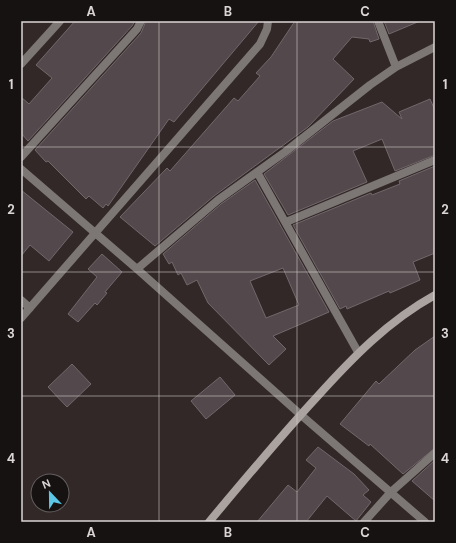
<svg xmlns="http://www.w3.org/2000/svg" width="456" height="543" font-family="'DM Sans',sans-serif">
<rect width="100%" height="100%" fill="#322828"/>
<path fill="#53494d" stroke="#72686c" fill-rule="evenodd" d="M 75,21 L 135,21 L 132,26 L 28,141 L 21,133 L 21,97 L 29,104 L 52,78 L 36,65 Z
M 146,21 L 259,21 L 174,122 L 169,119 L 108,206 L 106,204 L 103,208 L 89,196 L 86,199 L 48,161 L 46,162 L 35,150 L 141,33 Z
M 295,21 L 373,21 L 379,39 L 370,42 L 369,39 L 352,37 L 333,59 L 354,79 L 308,127 L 214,196 L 155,246 L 120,217 L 167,168 L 170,171 L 234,98 L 238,101 L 260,76 L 256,73 L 271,57 Z
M 384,21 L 420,21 L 389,34 Z
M 430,99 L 435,110 L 435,155 L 395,171 L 382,139 L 353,151 L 367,182 L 288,215 L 264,174 L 333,121 L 382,102 L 402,119 L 399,112 Z
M 435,166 L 435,253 L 413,262 L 420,280 L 390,293 L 389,291 L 347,309 L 346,306 L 340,309 L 293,225 L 371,193 L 372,195 L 400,184 L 399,181 Z
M 255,180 L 329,312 L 273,336 L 286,349 L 269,365 L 208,303 L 197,280 L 187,285 L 181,273 L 178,275 L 172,262 L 169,264 L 163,254 L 221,204 ZM 283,268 L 299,305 L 266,318 L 250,281 Z
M 21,190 L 73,232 L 49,261 L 30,245 L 21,256 Z
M 102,254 L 122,272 L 105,292 L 107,293 L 97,305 L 95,303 L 78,322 L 68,314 L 97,277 L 88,269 Z
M 435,336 L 435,448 L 403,474 L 370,444 L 369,446 L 340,424 L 376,381 L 379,384 L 415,350 Z
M 72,364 L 91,384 L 67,407 L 48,387 Z
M 220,377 L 235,395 L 206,419 L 191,401 Z
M 318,447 L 354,474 L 369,490 L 363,495 L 371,502 L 356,521 L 327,496 L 306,522 L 257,522 L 288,485 L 297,492 L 316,468 L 306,460 Z
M 435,460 L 435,501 L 412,481 Z"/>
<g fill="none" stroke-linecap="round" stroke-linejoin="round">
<path stroke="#7c7775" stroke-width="8" d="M 378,21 L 396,67
M 21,64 L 60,21
M 21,157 L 137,29 L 141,21
M 21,169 L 137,269 L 301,415 L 425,522
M 257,172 L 358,352
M 286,222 L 435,160
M 137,269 L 218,200 L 285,152 L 370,85 L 396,67 L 435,47
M 21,300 L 30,308
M 21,318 L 260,44 L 267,29 L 268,21
M 364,522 L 391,492 L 435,453"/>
<path stroke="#aaa39f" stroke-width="8" d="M 209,522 C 244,480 279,438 316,398 C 352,358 388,321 435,295"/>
</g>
<path fill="none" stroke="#dbd5d5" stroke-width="1" stroke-opacity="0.55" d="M 159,21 L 159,522M 297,21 L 297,522M 21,147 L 435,147M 21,272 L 435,272M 21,396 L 435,396"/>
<rect width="456" height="543" fill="none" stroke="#161212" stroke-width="44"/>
<g transform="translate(50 493) rotate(338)"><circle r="19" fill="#161212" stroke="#656060"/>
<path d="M0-3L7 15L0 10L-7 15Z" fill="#5dc7e8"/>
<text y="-6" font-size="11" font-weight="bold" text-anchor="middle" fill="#dbd5d5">N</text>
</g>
<rect x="22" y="22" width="412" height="499" fill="none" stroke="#dbd5d5" stroke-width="1.5"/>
<g font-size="13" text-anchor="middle" font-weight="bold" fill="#dbd5d5">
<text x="91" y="16">A</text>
<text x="228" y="16">B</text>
<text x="365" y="16">C</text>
<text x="11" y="89">1</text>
<text x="445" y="89">1</text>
<text x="11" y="214">2</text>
<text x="445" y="214">2</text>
<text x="11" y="338">3</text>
<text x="445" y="338">3</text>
<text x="11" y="463">4</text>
<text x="445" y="463">4</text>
<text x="91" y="537">A</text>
<text x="228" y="537">B</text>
<text x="365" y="537">C</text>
</g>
</svg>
